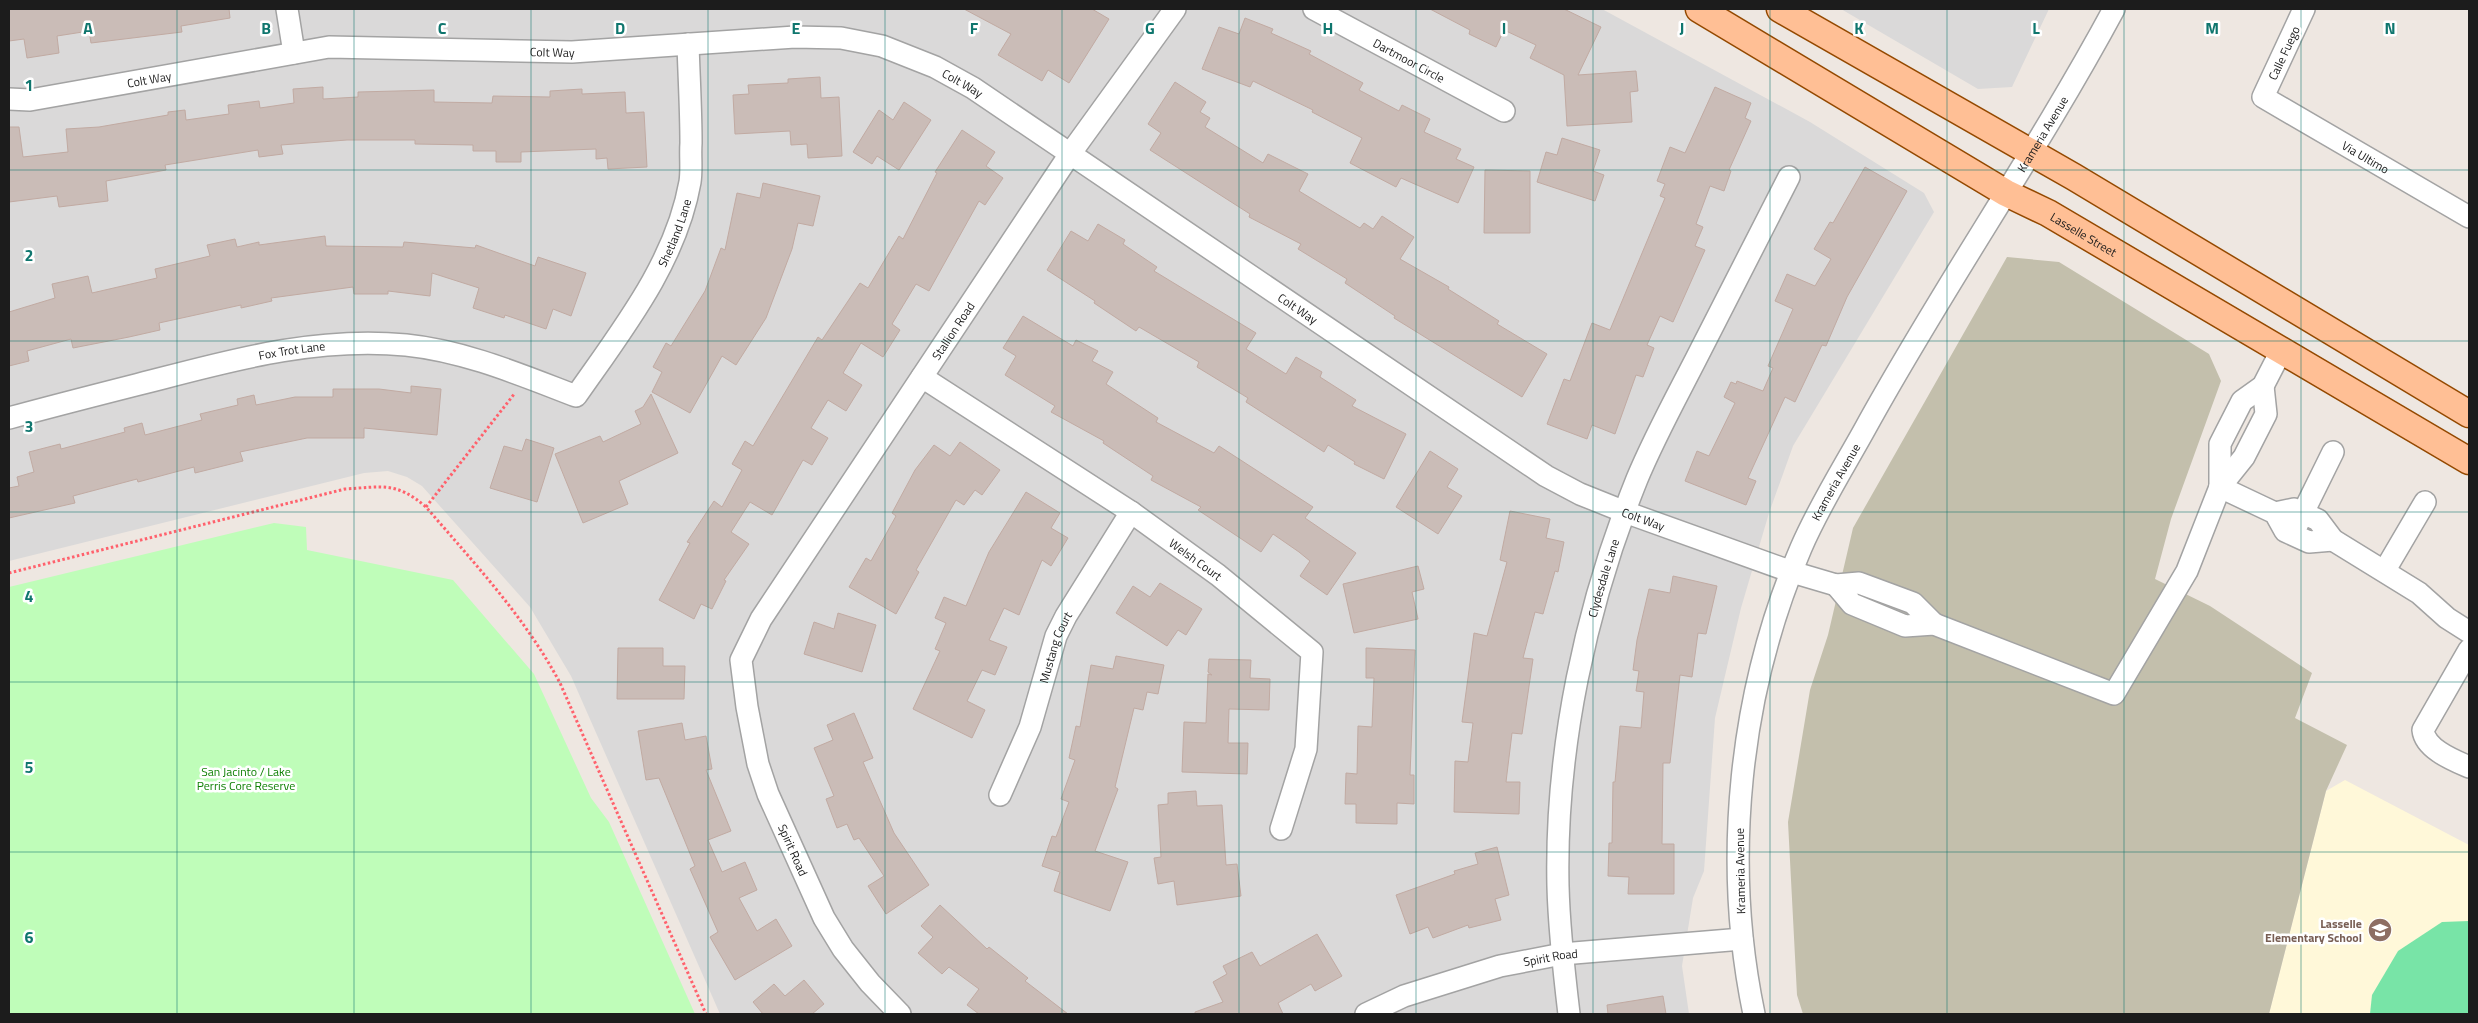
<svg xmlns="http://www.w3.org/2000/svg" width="2478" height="1023" font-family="'Titillium Web',sans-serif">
<rect width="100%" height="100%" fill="#eee7e1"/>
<path fill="#dad9d9" d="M 9,9 L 1602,9 L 1810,122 L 1924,193 L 1934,212 L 1793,446 L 1769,513 L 1741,608 L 1715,718 L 1704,871 L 1693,898 L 1682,966 L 1689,1014 L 720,1014 L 571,676 L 530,607 L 422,486 L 407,477 L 388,471 L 364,473 L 9,561 Z
M 1841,9 L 2049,9 L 2012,87 L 1978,89 Z"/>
<path fill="#fff8d9" d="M 2345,780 L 2469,845 L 2469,1014 L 2269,1014 L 2326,791 Z"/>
<path fill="#c3bfac" d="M 2007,257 L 2059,262 L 2209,354 L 2221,381 L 2171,519 L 2155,579 L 2210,606 L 2312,673 L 2295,718 L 2347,745 L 2326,791 L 2269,1014 L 1803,1014 L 1797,995 L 1788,822 L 1810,690 L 1828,635 L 1853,528 Z"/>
<path fill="#bffdb9" d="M 274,523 L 306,527 L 307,550 L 453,580 L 534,674 L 591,798 L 609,822 L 695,1014 L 9,1014 L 9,587 Z"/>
<path fill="#78e4a7" d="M 2469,921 L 2469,1014 L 2370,1014 L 2372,995 L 2398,951 L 2442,922 Z"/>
<path fill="#cabcb7" stroke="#c1aaa2" d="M 9,9 L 229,9 L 230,18 L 181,26 L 182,32 L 91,43 L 89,31 L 57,36 L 59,53 L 27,58 L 24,39 L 9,41 Z
M 964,9 L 1092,9 L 1109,19 L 1069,83 L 1048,70 L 1042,81 L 998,55 L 1011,34 Z
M 1430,9 L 1564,9 L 1601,27 L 1578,75 L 1636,71 L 1638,91 L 1630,92 L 1632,122 L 1567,126 L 1564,75 L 1530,58 L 1536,45 L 1504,30 L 1496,47 L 1469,34 L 1470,30 Z
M 1245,18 L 1273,29 L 1271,33 L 1311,51 L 1309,54 L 1363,83 L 1359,90 L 1399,111 L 1402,105 L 1430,119 L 1424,132 L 1461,149 L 1456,159 L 1474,167 L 1458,203 L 1401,178 L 1396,187 L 1350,163 L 1362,138 L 1312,112 L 1313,110 L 1253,81 L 1250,87 L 1202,69 L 1219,27 L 1239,34 Z
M 820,77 L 821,98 L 839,97 L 842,156 L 808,158 L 807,144 L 791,145 L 790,131 L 735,134 L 733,95 L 749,94 L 748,85 L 788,83 L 788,79 Z
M 1175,82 L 1206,102 L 1200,112 L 1210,118 L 1205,127 L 1263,163 L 1268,154 L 1308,174 L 1299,191 L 1360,228 L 1364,223 L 1373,229 L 1382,216 L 1414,237 L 1400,259 L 1449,287 L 1448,289 L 1499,321 L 1497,324 L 1547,354 L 1522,397 L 1394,318 L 1395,316 L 1345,283 L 1347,279 L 1298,249 L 1301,244 L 1249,217 L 1250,214 L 1150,150 L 1161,133 L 1148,124 Z
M 323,87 L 323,99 L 358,97 L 358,92 L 434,90 L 434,102 L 492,103 L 493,96 L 550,97 L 550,91 L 582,89 L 582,94 L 625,92 L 626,113 L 644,112 L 647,167 L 608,169 L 607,158 L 596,159 L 596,149 L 521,152 L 521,162 L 496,162 L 496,151 L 473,151 L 473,145 L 415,144 L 415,140 L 347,140 L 281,145 L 283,154 L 259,157 L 258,150 L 165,165 L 166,170 L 106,181 L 108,201 L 59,207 L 57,196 L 9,202 L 9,127 L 19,127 L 23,157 L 68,152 L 66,129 L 99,127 L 168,115 L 168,112 L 185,110 L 186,120 L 229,114 L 228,105 L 259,101 L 260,108 L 294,103 L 293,89 Z
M 1715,87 L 1751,103 L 1745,118 L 1751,121 L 1729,170 L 1731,171 L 1724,191 L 1710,186 L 1696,224 L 1703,227 L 1695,246 L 1705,250 L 1673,322 L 1660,316 L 1647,345 L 1654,348 L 1643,377 L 1636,375 L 1615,434 L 1592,425 L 1587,439 L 1547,424 L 1564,379 L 1570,381 L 1592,323 L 1610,330 L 1665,198 L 1660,196 L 1665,184 L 1657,181 L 1670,147 L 1685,153 Z
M 904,102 L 931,120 L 899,170 L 877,156 L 872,164 L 853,152 L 879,110 L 893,120 Z
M 962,130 L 995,152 L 986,166 L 1003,178 L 985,205 L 979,201 L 929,291 L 916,284 L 892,324 L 900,330 L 883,357 L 861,343 L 843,373 L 862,385 L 846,411 L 828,400 L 811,428 L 828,438 L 812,465 L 803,460 L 772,515 L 750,502 L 731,532 L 749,544 L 724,580 L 726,581 L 712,609 L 701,604 L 694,619 L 659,600 L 690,543 L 687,542 L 714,501 L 722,507 L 742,470 L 732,464 L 745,441 L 753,446 L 818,337 L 822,340 L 860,283 L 868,288 L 899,236 L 903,239 L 937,173 L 935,172 Z
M 1562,138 L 1600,150 L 1593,171 L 1604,175 L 1595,201 L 1537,182 L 1546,152 L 1557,155 Z
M 1865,167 L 1907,191 L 1847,297 L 1826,346 L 1822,345 L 1795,402 L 1785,397 L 1748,478 L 1756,481 L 1746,505 L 1685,481 L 1697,451 L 1709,456 L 1735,403 L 1724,397 L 1731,382 L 1736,384 L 1737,381 L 1763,391 L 1773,368 L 1768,366 L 1793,309 L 1775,301 L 1787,274 L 1815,286 L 1831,259 L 1814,249 L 1830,222 L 1833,223 Z
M 1485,170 L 1530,171 L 1530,233 L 1484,233 Z
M 763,183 L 820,196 L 813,226 L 798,223 L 792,249 L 766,318 L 736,365 L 722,356 L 690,413 L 652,392 L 662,372 L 653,367 L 666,343 L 671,346 L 705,291 L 721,248 L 725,250 L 737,193 L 760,198 Z
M 1098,224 L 1125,240 L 1123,244 L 1157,267 L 1154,271 L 1256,333 L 1246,349 L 1286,374 L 1296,357 L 1322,372 L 1320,377 L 1356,400 L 1352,406 L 1406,434 L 1384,479 L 1354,464 L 1355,462 L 1328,445 L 1324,452 L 1246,402 L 1248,398 L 1197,367 L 1199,362 L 1139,327 L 1136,331 L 1094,303 L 1095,301 L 1047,270 L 1071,231 L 1088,241 Z
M 325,236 L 326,246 L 403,247 L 404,242 L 475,248 L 476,245 L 535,266 L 538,257 L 586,273 L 571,316 L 553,309 L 546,329 L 505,315 L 504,318 L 473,308 L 479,288 L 432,273 L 430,296 L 388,291 L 388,294 L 354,294 L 353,287 L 271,298 L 272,301 L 241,308 L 241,305 L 159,323 L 160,330 L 129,337 L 73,348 L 71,339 L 27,351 L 29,361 L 9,366 L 9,312 L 55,298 L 52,284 L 88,276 L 92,293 L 157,278 L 155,269 L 210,256 L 207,245 L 235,239 L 237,247 L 259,242 L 259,245 Z
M 1023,316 L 1073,346 L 1076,340 L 1098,351 L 1092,361 L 1113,372 L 1106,384 L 1158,418 L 1156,422 L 1214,453 L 1219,446 L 1313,507 L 1305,518 L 1356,553 L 1327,595 L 1300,576 L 1310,561 L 1299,552 L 1273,534 L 1261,552 L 1198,510 L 1201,507 L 1151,480 L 1153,476 L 1103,443 L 1104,441 L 1051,412 L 1055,406 L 1005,375 L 1016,356 L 1003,348 Z
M 411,386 L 441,389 L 437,435 L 364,428 L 364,438 L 307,438 L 240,452 L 243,461 L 195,473 L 194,467 L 138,482 L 137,479 L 73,496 L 75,503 L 9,518 L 9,488 L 19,486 L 17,477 L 34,472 L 29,452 L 60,444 L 61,449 L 125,432 L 124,428 L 142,423 L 145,435 L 202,420 L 200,414 L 238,405 L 237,399 L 254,395 L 256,405 L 295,397 L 333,397 L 333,389 L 379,389 L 411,393 Z
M 651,394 L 678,453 L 619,481 L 628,504 L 583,523 L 555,454 L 600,436 L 603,442 L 641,424 L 635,411 L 643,407 Z
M 526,439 L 554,448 L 537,502 L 490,488 L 504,446 L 522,451 Z
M 960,442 L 1000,470 L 982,495 L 975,490 L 964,505 L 956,500 L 916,570 L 919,572 L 896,614 L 849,587 L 866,558 L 871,561 L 896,516 L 892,513 L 915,470 L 934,445 L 950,456 Z
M 1430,451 L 1458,469 L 1447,487 L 1462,496 L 1438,534 L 1396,507 Z
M 1026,492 L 1060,513 L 1051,528 L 1068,538 L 1051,566 L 1042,560 L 1019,615 L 1004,608 L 989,640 L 1007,647 L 995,675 L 982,670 L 967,701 L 985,710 L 972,738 L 913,709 L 940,651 L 935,649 L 946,623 L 935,618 L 944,597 L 966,606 L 989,552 Z
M 1510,511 L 1550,519 L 1546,538 L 1564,542 L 1558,572 L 1555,571 L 1543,614 L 1535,612 L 1523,658 L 1533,659 L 1522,734 L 1512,733 L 1506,782 L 1520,782 L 1519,814 L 1454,812 L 1455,761 L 1468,762 L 1473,723 L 1462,722 L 1474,633 L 1487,636 L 1507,562 L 1500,560 Z
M 1418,566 L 1424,589 L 1412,592 L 1418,619 L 1354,633 L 1343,584 Z
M 1673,576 L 1717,586 L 1706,634 L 1698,633 L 1692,677 L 1680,675 L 1670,763 L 1663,763 L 1662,844 L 1674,844 L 1674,894 L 1628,894 L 1629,877 L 1608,876 L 1609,843 L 1612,843 L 1613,782 L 1615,782 L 1620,726 L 1641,728 L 1644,692 L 1636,691 L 1639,671 L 1633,670 L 1637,640 L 1649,589 L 1670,593 Z
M 1160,583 L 1202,609 L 1186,635 L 1178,630 L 1167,646 L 1116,613 L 1133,586 L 1150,597 Z
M 838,613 L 876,625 L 862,672 L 804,654 L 814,622 L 834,629 Z
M 618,648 L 663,648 L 663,666 L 685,666 L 684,699 L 617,699 Z
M 1366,648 L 1415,650 L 1410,775 L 1414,775 L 1414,804 L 1397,803 L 1397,824 L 1356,823 L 1356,804 L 1345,804 L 1346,773 L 1357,774 L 1358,726 L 1372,727 L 1374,678 L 1366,678 Z
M 1116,656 L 1164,665 L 1158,694 L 1147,692 L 1143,710 L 1134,708 L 1115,787 L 1118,789 L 1095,851 L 1128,862 L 1110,911 L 1054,891 L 1060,872 L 1042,866 L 1052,836 L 1056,837 L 1069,802 L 1061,799 L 1075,760 L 1069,758 L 1076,726 L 1080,727 L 1091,665 L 1113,669 Z
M 1209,659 L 1251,660 L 1250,678 L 1270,679 L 1269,710 L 1229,709 L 1228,743 L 1248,743 L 1247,774 L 1182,772 L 1184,722 L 1206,723 L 1208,674 L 1212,675 L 1208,672 Z
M 854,713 L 873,758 L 863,762 L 894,833 L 929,885 L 886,914 L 868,886 L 884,876 L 859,838 L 854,840 L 847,824 L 837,828 L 826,799 L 834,796 L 814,748 L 833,740 L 827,725 Z
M 682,723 L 685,740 L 706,736 L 712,769 L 706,770 L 731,831 L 708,840 L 722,872 L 745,862 L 757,890 L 739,898 L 757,931 L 776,919 L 792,946 L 735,980 L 710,937 L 718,932 L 690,869 L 695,866 L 659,778 L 646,780 L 638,731 Z
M 1196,791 L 1197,806 L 1222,805 L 1226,865 L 1237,864 L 1241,896 L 1177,905 L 1174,881 L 1158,884 L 1154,858 L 1161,857 L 1158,805 L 1168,804 L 1168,793 Z
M 1497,847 L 1509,895 L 1495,899 L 1501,920 L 1469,928 L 1468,925 L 1433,938 L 1428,927 L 1410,934 L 1396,895 L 1455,874 L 1454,871 L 1478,864 L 1475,853 Z
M 940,905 L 987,949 L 989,947 L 1028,978 L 1025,981 L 1068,1014 L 979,1014 L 967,1005 L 979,989 L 949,967 L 942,974 L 918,953 L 933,937 L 921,926 Z
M 1317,934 L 1342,976 L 1315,991 L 1311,984 L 1278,1003 L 1283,1014 L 1195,1014 L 1195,1012 L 1223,1002 L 1213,982 L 1227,974 L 1223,966 L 1252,952 L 1260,966 Z
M 804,980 L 824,1004 L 812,1014 L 763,1014 L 753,1002 L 774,984 L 785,996 Z
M 1663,996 L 1666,1014 L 1608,1014 L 1607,1005 Z"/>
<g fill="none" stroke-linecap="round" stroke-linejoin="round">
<g stroke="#a3a3a3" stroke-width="24">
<g id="minor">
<path d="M 287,9 L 294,53"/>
<path id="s1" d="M 1314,9 L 1504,111"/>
<path id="s2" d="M 2304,9 L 2263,97 L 2469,217"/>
<path id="s3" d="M 9,99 L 30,100 L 329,47 L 572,52 L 795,37 L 841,38 L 882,46 L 935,67 L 973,88 L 1546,476 L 1580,494 L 1625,512 L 1792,572 L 1836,585 L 1859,583 L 1913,603 L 1934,624"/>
<path id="s4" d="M 922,377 L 1131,512 L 1218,575 L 1312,652 L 1306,749 L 1281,829"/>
<path id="s5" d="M 9,418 C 60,404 112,391 163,378 C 243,357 322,337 406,345 C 465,351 521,375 576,396 C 622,330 676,262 690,182 C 692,169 690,156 691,143 C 691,110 689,77 688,44"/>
<path d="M 2220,487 L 2220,444 L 2242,401 L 2263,386 L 2281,351"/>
<path d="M 2220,487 L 2275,513 L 2285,531 L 2309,542 L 2333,540"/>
<path d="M 2275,513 L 2294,509 L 2318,520 L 2333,540 L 2419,593 L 2447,618 L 2469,632"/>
<path d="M 2297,525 L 2333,452"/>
<path d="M 2385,570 L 2425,502"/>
<path d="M 1836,585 L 1852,604 L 1905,626 L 1934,624 L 2114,694 L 2187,571 L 2220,487 L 2244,457 L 2266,414 L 2263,386"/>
<path d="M 2469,650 L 2423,730 C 2425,749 2453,760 2469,767"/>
<path id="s6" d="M 1000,795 L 1030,727 L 1056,636 L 1066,616 L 1131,512"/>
<path id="s7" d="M 900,1014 L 870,983 L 843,949 L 824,918 L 768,794 L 758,764 L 747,707 L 741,660 L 761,619 L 1070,154 L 1175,9"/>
<path id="s8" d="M 1366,1014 L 1404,996 L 1500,966 L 1562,954 L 1742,939"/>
<path id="s9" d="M 1569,1014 C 1564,972 1559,929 1558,886 C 1555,748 1586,606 1637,479 C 1654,438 1676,398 1696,359 C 1727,298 1758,238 1789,177"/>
<path id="s10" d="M 1754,1014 C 1722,861 1739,692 1801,548 C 1819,506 1844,467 1866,427 C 1944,285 2037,152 2114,9"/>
</g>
</g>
<g stroke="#944900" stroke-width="29">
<g id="major">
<path id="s11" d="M 1699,9 L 2006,193 L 2048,213 L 2469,461"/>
<path d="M 1780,9 L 2074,177 L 2469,414"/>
</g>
</g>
<path stroke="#ff616c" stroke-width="3" stroke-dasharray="2.5 2.5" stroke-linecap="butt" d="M 426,507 L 515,393
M 9,573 L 345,489 C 382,487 396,481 426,507 C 474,563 525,617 560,683 L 706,1014"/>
<use href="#minor" stroke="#fff" stroke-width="21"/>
<use href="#major" stroke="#ffbf95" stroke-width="26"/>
</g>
<path fill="none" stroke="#0f766e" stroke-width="1" stroke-opacity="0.55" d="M 177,9 L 177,1014M 354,9 L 354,1014M 531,9 L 531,1014M 708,9 L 708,1014M 885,9 L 885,1014M 1062,9 L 1062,1014M 1239,9 L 1239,1014M 1416,9 L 1416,1014M 1593,9 L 1593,1014M 1770,9 L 1770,1014M 1947,9 L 1947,1014M 2124,9 L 2124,1014M 2301,9 L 2301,1014M 9,170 L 2469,170M 9,341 L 2469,341M 9,512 L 2469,512M 9,682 L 2469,682M 9,852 L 2469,852"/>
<defs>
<g id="school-disc" transform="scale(1.25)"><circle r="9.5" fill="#8d6e63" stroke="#fff"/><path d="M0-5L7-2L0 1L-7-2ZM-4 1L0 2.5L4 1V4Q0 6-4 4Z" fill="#fff"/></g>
</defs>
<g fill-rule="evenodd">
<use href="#school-disc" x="2380" y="930"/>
</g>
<g text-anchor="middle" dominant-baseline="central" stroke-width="5" stroke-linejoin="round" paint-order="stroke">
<g font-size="12" fill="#1c1c1c" stroke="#fff">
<text stroke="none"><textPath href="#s3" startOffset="548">Colt Way</textPath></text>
<text transform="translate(2284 53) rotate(-65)">Calle Fuego</text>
<text stroke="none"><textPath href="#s1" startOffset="108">Dartmoor Circle</textPath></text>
<text stroke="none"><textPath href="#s3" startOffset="142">Colt Way</textPath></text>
<text stroke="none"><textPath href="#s3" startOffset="968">Colt Way</textPath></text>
<text stroke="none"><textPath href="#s10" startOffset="955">Krameria Avenue</textPath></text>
<text stroke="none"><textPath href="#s2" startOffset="216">Via Ultimo</textPath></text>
<text stroke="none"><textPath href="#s5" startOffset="775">Shetland Lane</textPath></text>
<text stroke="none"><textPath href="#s11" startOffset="446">Lasselle Street</textPath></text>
<text stroke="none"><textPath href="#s3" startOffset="1372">Colt Way</textPath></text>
<text stroke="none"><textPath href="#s7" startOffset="788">Stallion Road</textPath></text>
<text stroke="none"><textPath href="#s5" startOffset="291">Fox Trot Lane</textPath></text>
<text stroke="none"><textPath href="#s10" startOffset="550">Krameria Avenue</textPath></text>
<text stroke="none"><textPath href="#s3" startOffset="1778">Colt Way</textPath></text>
<text stroke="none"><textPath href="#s4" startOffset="329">Welsh Court</textPath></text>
<text stroke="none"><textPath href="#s9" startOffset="441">Clydesdale Lane</textPath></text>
<text stroke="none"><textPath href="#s6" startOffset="158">Mustang Court</textPath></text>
<text transform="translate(793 850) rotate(66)">Spirit Road</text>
<text transform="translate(1740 871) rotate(-91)">Krameria Avenue</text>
<text stroke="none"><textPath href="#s8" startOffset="194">Spirit Road</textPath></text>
</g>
<g font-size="12" fill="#0f8004" stroke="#fff">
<text x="246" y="771">San Jacinto / Lake<tspan x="246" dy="14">Perris Core Reserve</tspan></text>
</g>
<g font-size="12" font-weight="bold" fill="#785e54" stroke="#fff" text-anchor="end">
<text x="2362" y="923">Lasselle<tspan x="2362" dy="14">Elementary School</tspan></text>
</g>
</g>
<g font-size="16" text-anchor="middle" font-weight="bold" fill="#0f766e" stroke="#fff" stroke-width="5" stroke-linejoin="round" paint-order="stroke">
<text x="88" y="34">A</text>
<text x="266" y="34">B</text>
<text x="442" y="34">C</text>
<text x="620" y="34">D</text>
<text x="796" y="34">E</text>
<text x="974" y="34">F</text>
<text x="1150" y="34">G</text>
<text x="1328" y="34">H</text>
<text x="1504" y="34">I</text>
<text x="1682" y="34">J</text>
<text x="1859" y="34">K</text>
<text x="2036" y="34">L</text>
<text x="2212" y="34">M</text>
<text x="2390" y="34">N</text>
<text x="29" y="91">1</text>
<text x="29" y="261">2</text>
<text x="29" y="432">3</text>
<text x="29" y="602">4</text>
<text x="29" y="773">5</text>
<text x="29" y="943">6</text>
</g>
<rect width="2478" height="1023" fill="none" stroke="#1c1c1c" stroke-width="20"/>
</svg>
